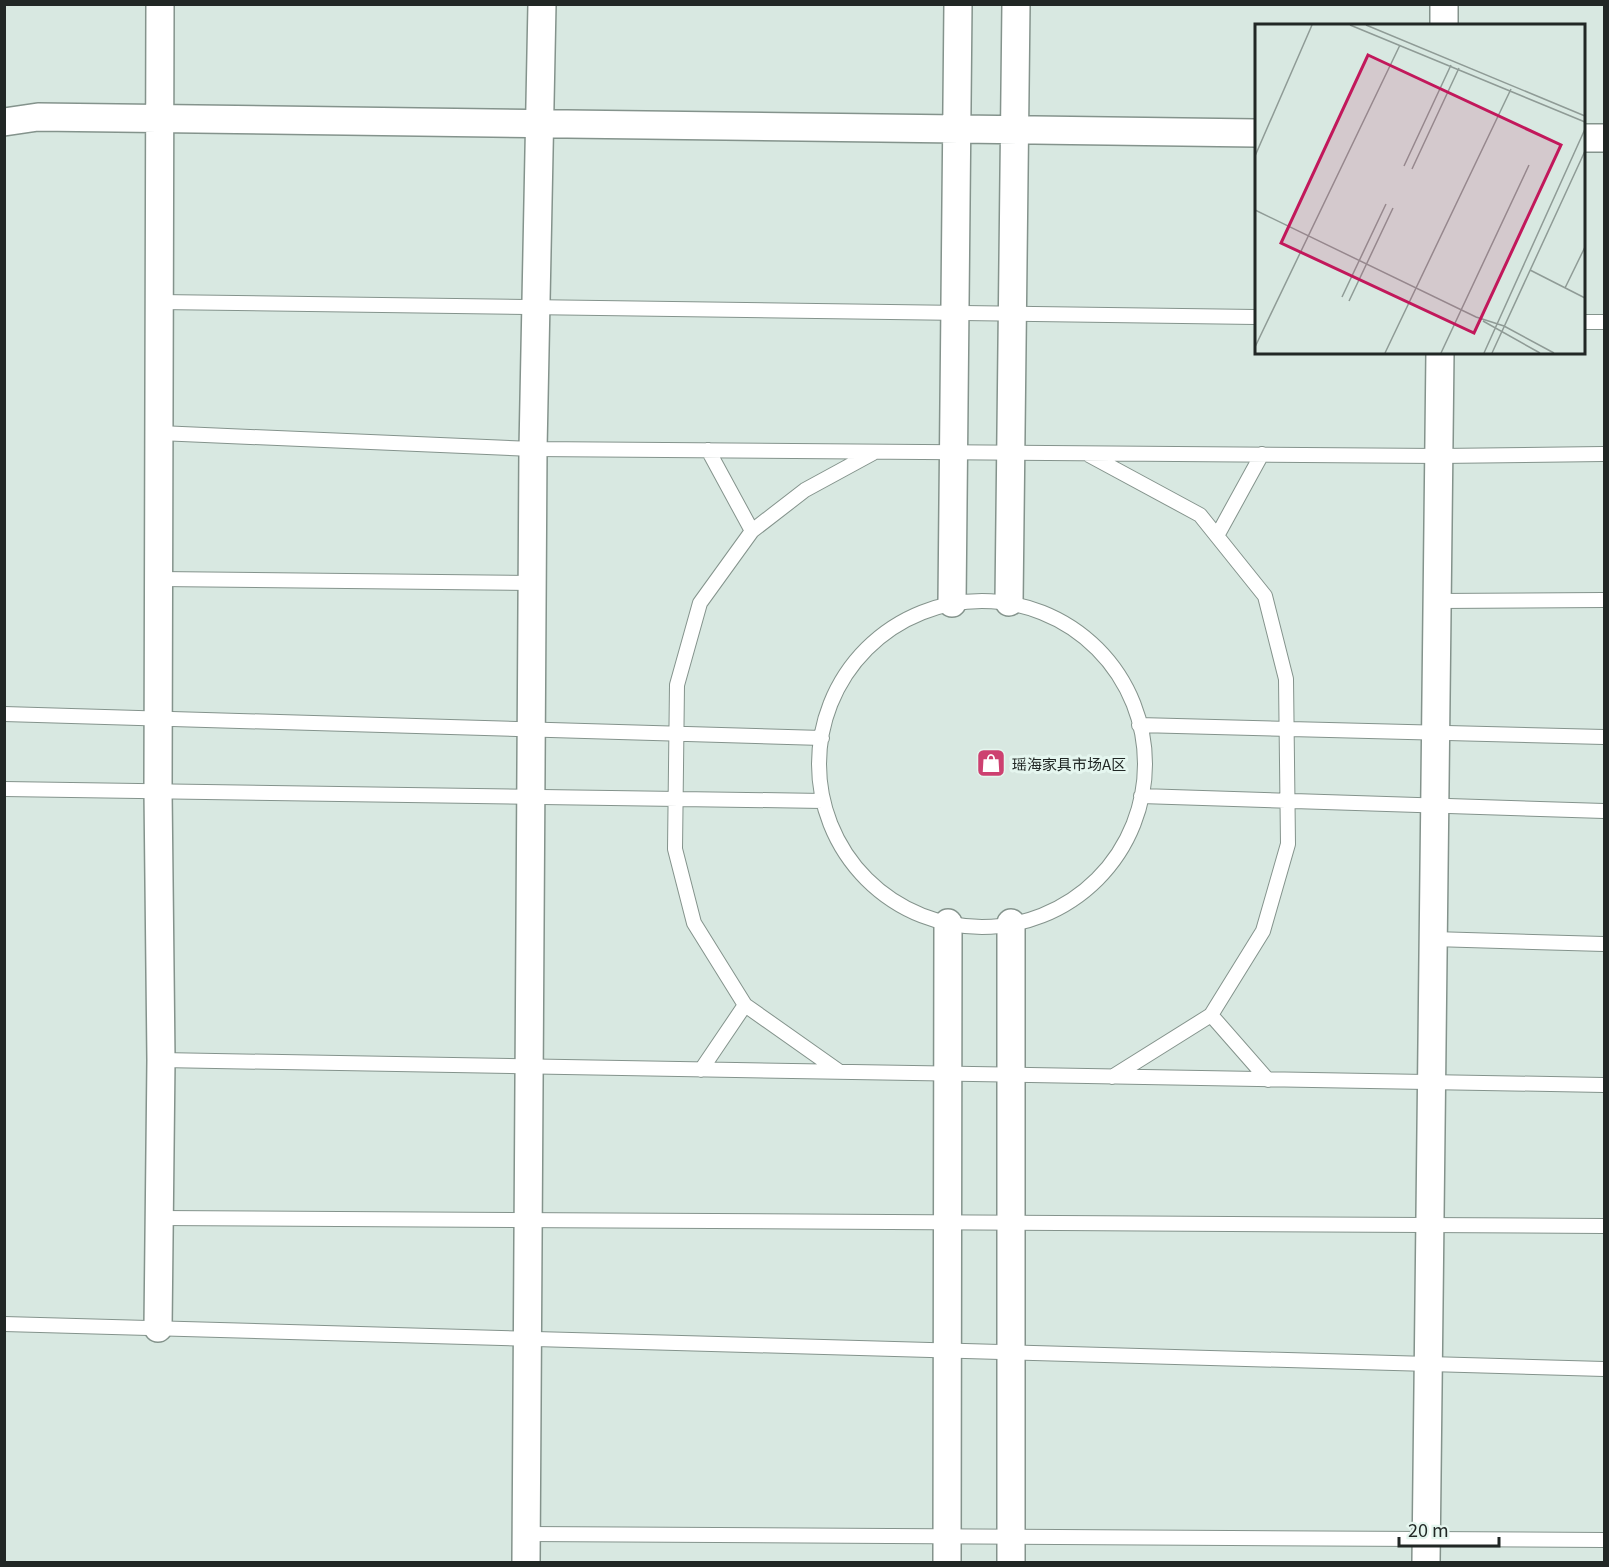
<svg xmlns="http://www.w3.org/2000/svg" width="1609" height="1567" font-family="Georgia,'Noto Sans SC',serif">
<rect width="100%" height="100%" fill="#d8e8e1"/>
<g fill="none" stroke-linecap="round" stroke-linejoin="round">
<g stroke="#84938c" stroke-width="16">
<path id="service" d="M 159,302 L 1256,317
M 1584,322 L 1604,322
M 159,433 L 533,449 L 1439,456 L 1604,454
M 708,450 L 752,531
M 1089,455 L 1200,515 L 1265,596 L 1286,679 L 1288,844 L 1263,931 L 1211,1015 L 1112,1077
M 1217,536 L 1262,454
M 159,579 L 533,583
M 1437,601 L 1604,600
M819 764a163 163 0 1 1 326 0a163 163 0 1 1-326 0Z
M 4,714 L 822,738
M 1139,725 L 1604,737
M 4,789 L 823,801
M 1141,796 L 1604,811
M 1433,939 L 1604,944
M 1211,1015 L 1268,1080
M 161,1060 L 1604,1085
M 701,1070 L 745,1005
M 840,1072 L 745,1005 L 694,923 L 675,849 L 677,685 L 700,603 L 752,531 L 805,490 L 873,453
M 158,1218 L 1604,1226
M 4,1324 L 1604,1369
M 526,1534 L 1604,1540"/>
</g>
<g stroke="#84938c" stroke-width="30">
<path id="minor" d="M 1444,26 L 1444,4
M 4,122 L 38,117 L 1256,133
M 1584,138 L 1604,138
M 1009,602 L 1016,4
M 952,603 L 958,4
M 158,1328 L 161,1060 L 158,791 L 160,4
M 526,1562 L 533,449 L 542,4
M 947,1562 L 948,923
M 1011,1562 L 1011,923
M 1426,1562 L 1440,352"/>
</g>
<use href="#service" stroke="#fff" stroke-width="14"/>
<use href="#minor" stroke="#fff" stroke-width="27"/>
</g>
<defs>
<g id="shop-square" transform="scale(1.5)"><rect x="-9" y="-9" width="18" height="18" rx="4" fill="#cd4070" stroke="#e5f6ef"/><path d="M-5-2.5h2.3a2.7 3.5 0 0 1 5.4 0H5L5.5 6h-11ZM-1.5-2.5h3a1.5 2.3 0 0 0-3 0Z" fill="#fff"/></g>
</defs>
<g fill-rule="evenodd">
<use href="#shop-square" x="991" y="763"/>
</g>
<g text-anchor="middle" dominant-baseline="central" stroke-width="6" stroke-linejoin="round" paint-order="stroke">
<g font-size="15" fill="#212725" stroke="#e5f6ef" text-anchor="start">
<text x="1012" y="763">瑶海家具市场A区</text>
</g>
</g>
<g transform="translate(1255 24)">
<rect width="330" height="330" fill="#d8e8e1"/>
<path fill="none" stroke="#8f9b96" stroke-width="1.5" d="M 95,1 L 330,98M 111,1 L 330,92M 0,132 L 57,1M 149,142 L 196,41M 157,145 L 204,44M 0,186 L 221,293 L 249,302 L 299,329M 275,246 L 330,274M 310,264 L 330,223M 87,273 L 131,180M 94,277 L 138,184M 228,297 L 285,329M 0,323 L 145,21M 130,329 L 256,65M 186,329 L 274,141M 229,329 L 330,105M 237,329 L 330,127"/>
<path fill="#c2185b" fill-opacity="0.15" stroke="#c2185b" stroke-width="3" d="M 113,31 L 306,121 L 219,309 L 26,219 Z"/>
<rect width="330" height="330" fill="none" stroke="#212725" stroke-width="3"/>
</g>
<rect width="1609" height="1567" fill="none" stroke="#212725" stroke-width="12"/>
<path d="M1399 1537v9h100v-9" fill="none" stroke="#212725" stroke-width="3"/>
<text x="1408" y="1537" font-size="18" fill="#212725" stroke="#e5f6ef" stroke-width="4.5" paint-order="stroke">20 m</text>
</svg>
